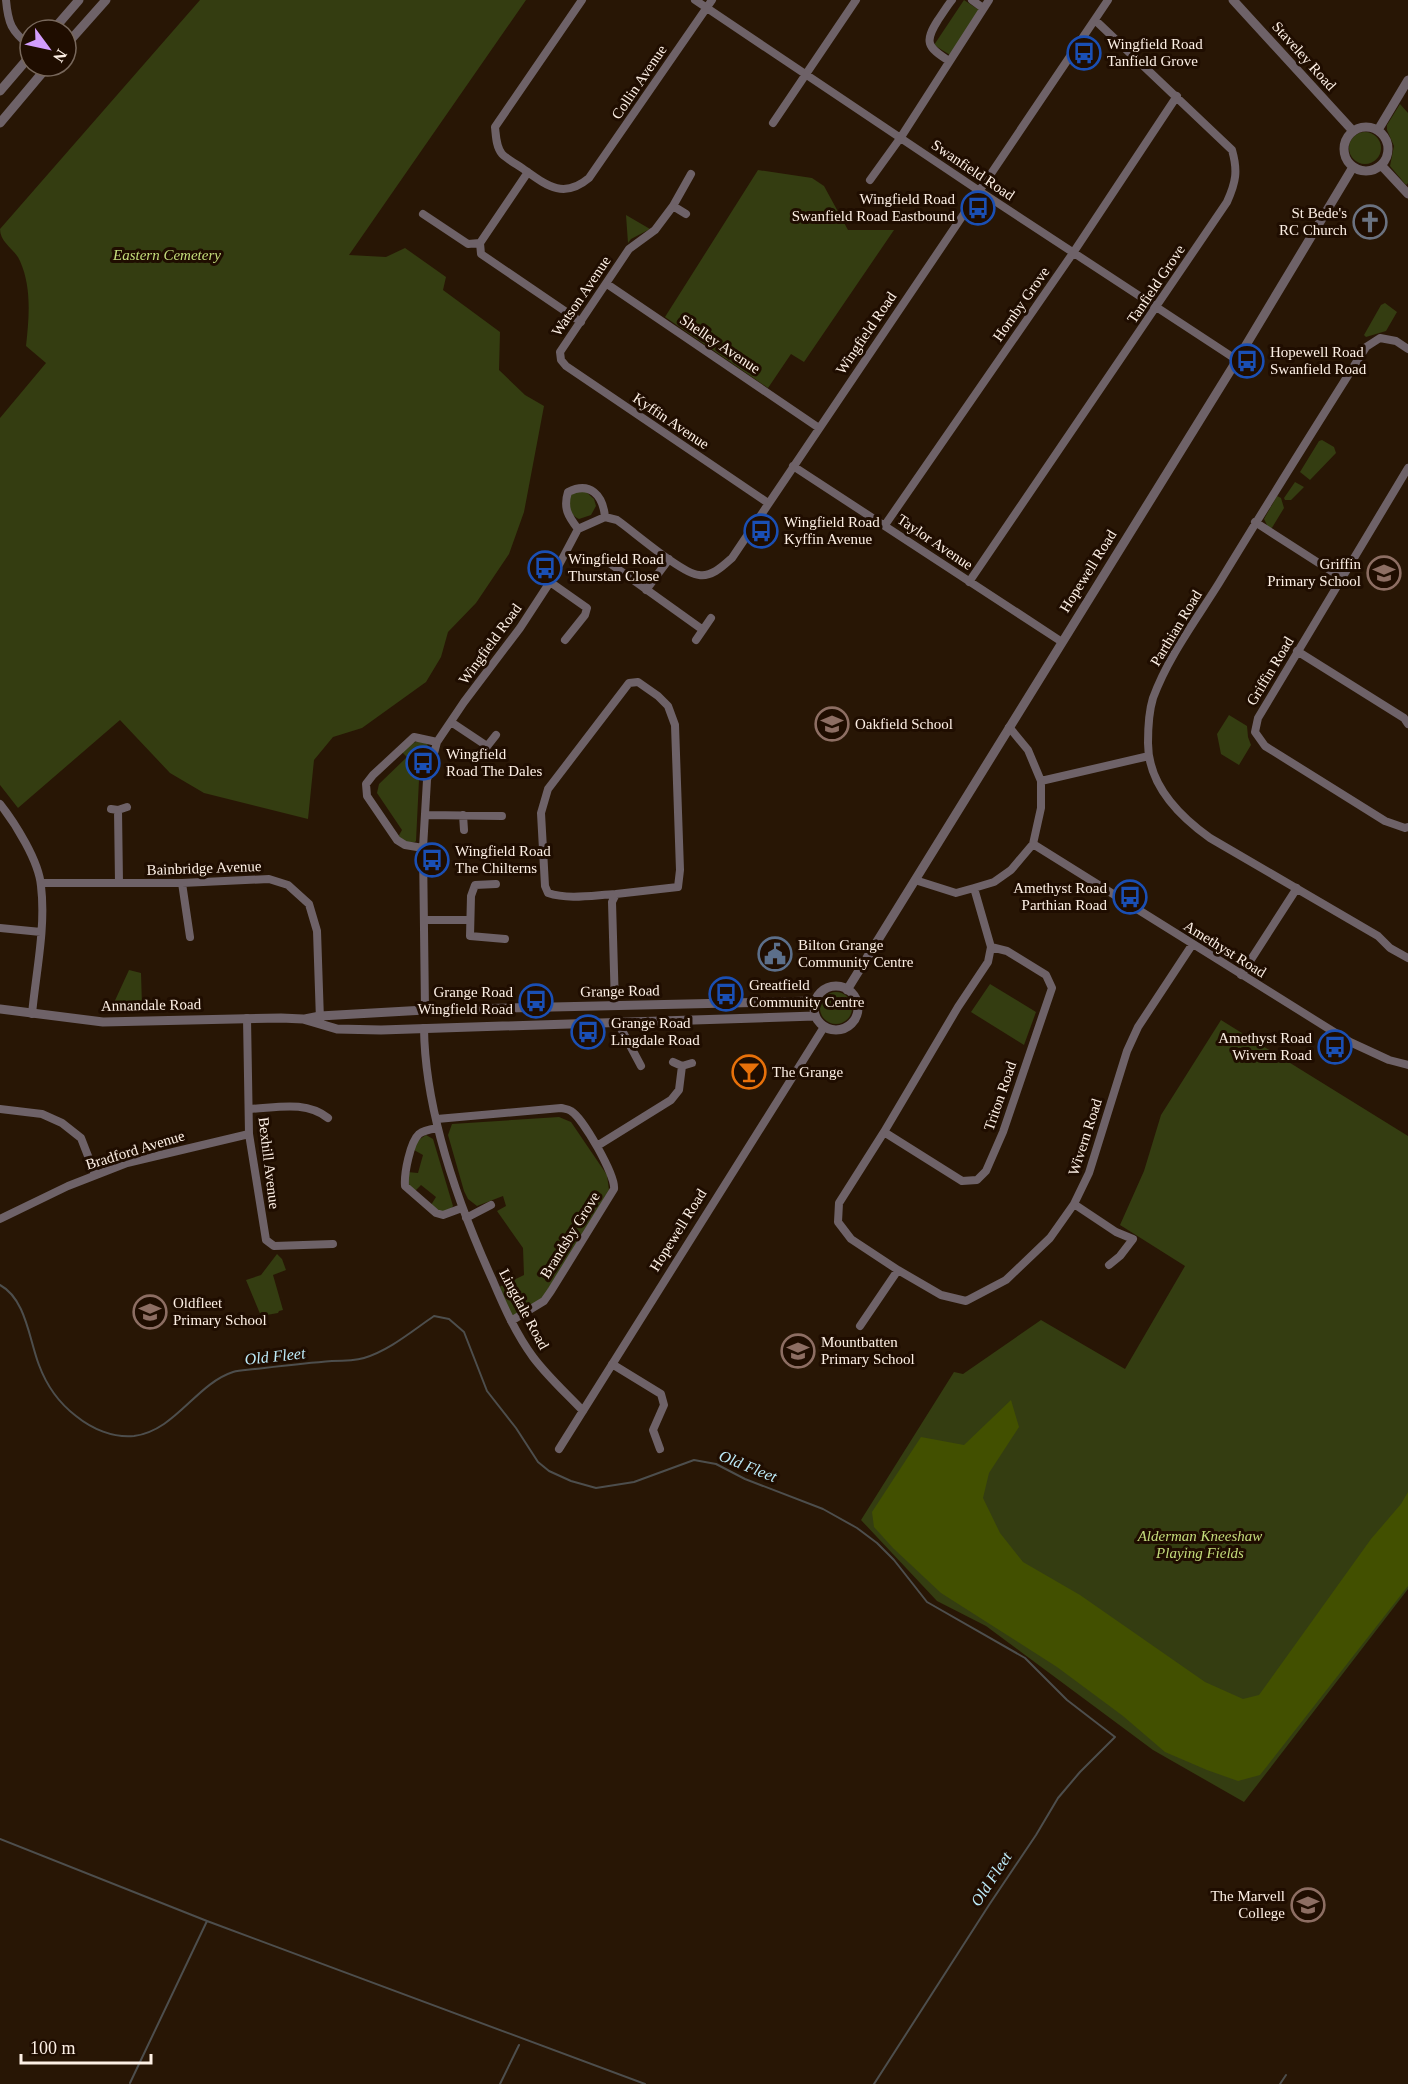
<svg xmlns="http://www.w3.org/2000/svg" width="1408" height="2084" font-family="Georgia,serif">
<rect width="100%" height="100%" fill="#281605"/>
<path fill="#343d11" d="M 200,0 L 526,0 L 349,255 L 386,257 L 405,248 L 446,277 L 443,290 L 500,332 L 499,370 L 525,395 L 544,406 L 524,512 L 509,554 L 476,603 L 448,632 L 441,657 L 426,682 L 362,728 L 333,737 L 314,760 L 308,819 L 204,793 L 170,773 L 120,720 L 18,808 L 0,785 L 0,418 L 46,363 L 26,346 C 29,318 32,288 20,261 C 15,249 0,243 0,229 Z
M 964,0 L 979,10 L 950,55 L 934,45 Z
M 1400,104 L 1408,113 L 1408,183 L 1406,185 L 1390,166 L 1394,146 L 1387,130 L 1387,125 Z
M1349 148a16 16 0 1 1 32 0a16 16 0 1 1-32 0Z
M 758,170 L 812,178 L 824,186 L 848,230 L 894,230 L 804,362 L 791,354 L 768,388 L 665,317 Z
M 626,215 L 650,229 L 631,239 L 628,243 Z
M 1385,303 L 1397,312 L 1386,331 L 1366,337 L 1364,335 L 1381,305 Z
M 1322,440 L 1334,447 L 1336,453 L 1310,480 L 1300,472 L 1319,441 Z
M 1295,482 L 1304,487 L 1291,500 L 1285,500 L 1284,498 Z
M 584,490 L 594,499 L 596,506 L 591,515 L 579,519 C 568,514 569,505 570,494 Z
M 1277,496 L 1281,498 L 1284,508 L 1270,531 L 1264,519 Z
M 1229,715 L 1247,726 L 1248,737 L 1251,745 L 1239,765 L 1221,754 L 1217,734 Z
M 420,741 L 427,744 L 429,748 L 419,780 L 416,841 L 415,842 L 405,842 L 398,837 L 402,830 L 377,793 L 379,784 L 407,757 L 402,752 L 412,743 Z
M 129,970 L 141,973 L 142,1006 L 140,1008 L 112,1007 Z
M 990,984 L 1036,1012 L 1024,1045 L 971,1012 Z
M820 1008a16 16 0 1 1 32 0a16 16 0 1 1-32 0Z
M 1221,1020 L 1408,1136 L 1408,1589 L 1244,1802 L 1153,1750 L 986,1626 L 937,1601 L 861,1520 L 954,1372 L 963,1374 L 1041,1320 L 1125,1369 L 1185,1266 L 1120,1225 L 1144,1171 L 1161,1115 Z
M 559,1117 L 571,1122 L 607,1175 L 609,1190 L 542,1299 L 513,1318 L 499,1287 L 524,1275 L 523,1248 L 497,1211 L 506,1206 L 503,1196 L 477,1206 L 468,1199 L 464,1191 L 448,1135 L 452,1124 Z
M 426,1135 L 433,1139 L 453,1206 C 447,1216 438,1211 431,1205 L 436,1197 L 421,1185 L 415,1191 L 408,1185 L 407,1172 L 418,1173 L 423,1155 L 414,1150 L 417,1141 Z
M 277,1254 L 282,1259 L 286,1270 L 273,1275 L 283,1310 L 279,1311 L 278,1313 L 261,1316 L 246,1280 L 261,1275 Z"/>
<path fill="#425000" d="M 1011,1400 L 1019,1427 L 989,1473 L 983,1498 L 1000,1533 L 1023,1562 L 1080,1595 L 1205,1682 L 1243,1699 L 1259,1695 L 1371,1539 L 1401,1504 L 1408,1492 L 1408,1586 L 1260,1775 L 1238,1781 L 1207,1770 L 1165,1752 L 1123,1716 L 1057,1667 L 941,1593 L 893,1548 L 874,1527 L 872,1512 L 921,1437 L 964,1445 Z"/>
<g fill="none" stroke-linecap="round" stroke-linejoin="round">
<path stroke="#4d4e4d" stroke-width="2" d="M 0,1285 C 26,1299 29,1339 39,1365 C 46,1384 59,1403 76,1416 C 92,1429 113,1438 134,1436 C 175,1431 196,1384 233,1372 C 240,1370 248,1370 255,1369 C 281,1366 306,1363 332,1361 C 342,1361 354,1361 364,1358 C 390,1350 412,1331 434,1316 L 449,1319 L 464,1332 L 487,1391 L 516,1428 L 538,1462 L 549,1471 L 571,1481 L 596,1488 L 634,1482 L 694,1460 L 716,1464 L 745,1479 L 823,1509 L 857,1528 L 877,1543 L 894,1560 L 927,1602 L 1025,1658 L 1067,1700 L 1115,1737 L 1080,1772 L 1058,1798 L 1036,1835 L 989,1905 L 874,2084
M 0,1839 L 207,1921 L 645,2084
M 130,2083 L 207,1921
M 500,2084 L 519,2045
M 1280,2084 L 1286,2075"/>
<path stroke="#6e6268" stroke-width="8" d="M 6,0 C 8,23 11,31 30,46
M 582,0 L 495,127 C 496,136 496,147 502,154 C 507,159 516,164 522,168 C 546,185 563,200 589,178 L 712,0
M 695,0 L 978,190 L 1237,360
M 972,0 L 983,8
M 949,61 C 927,47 924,42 938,20 C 943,13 947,6 952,0
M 773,123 L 856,0
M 691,174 L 673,206 L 655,230 L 629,249 L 560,352 L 561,360 L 566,366 L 768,503
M 870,180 L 901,137 L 989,0
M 673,206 L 686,214
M 423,214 L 468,244 L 480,243 L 481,254 L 581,322
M 480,243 L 528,172
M 607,284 L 819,428
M 1408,349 L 1396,341 L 1380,338 L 1366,347 C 1316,426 1267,504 1219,583 C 1196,620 1168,657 1153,698 C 1149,711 1148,729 1148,743 C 1148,785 1179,816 1210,838 L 1378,936 L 1390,948 L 1408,958
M 793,466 L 1062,642
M 1408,468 L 1258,718 L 1255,732 L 1265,746 L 1385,821 L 1405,828 L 1408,827
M 1255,522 L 1342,578
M 885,525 L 1073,253 L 1177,96
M 578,529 C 568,516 563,508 568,492 C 590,481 603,495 605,517
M 608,562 L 703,630
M 550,582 L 587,608 L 585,615 L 565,640
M 969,582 L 1227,202 C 1236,182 1238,171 1232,150 L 1095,20
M 646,590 L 669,559
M 696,640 L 711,618
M 1297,651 L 1404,718 L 1408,724
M 451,722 L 487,746
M 481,754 L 496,735
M 1041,781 L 1149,756
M 0,804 C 15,823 39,861 41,886 C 46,927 36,972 32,1014
M 111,809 L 118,810 L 127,807
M 118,810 L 119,883
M 426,815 L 502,816
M 463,815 L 464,830
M 1033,844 L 1350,1042 L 1389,1060 L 1408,1065
M 423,848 L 405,845 L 397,840 L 367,796 L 366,784 L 373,775 L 414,737 L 437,742
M 915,880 L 956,893 L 974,888 L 994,882 L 1011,870 L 1033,844 L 1041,808 L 1041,781 L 1028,750 L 1009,727
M 41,883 L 182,883 L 269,879 L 288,885 L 309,904 L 317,931 L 320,1020
M 182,883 L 190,937
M 496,884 L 475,885 L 471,896 L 470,936 L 505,939
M 974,888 L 991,947 L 988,962 L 958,1007 L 884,1132 L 839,1203 L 838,1222 L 851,1239 L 898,1270 L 941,1295 L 966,1301 L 1006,1280 L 1050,1238 L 1074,1204 L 1089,1173 L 1127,1051 L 1138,1027 L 1192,945
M 424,920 L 470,920
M 0,928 L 41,932
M 1241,975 L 1297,888
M 615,1006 L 612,902 L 616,894 L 678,887 L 680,870 L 675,725 L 668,706 L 658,696 L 638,682 L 629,683 L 548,789 L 541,813 L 545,886 L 548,893 C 569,900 594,895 616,894
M 425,1010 L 423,848 L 427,780 L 437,742 L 464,702 L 520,628 L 550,582 L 578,529 L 605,517 L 617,520 C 633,531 682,574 699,575 C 712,577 723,566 732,558 L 1108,0
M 247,1018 L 249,1134 L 266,1240 L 274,1246 L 333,1244
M 617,1021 L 641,1066
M 424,1028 C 425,1113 458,1204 493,1281 C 504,1307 516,1334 533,1357 C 548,1377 566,1393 583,1411
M 673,1062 L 682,1066 L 692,1063
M 0,1109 L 42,1114 L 62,1123 L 81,1138 L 95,1174
M 249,1109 C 276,1108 305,1100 328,1118
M 437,1119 L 561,1108 C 565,1109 568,1109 571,1111 C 583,1118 616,1176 614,1189 L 551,1291 L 544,1301 L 511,1321
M 438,1128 C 432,1129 424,1130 419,1134 C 410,1142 404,1174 405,1186 L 436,1213 L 443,1215 L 462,1208
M 884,1132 L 962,1181 L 977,1180 L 986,1171 L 1003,1132 L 1052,988 L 1046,975 L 1007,951 L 991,947
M 597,1146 L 671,1100 L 679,1090 L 682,1066
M 1074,1204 L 1116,1232 L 1133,1239 L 1120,1256 L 1109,1265
M 466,1218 L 491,1205
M 0,1219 L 68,1186 L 127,1163 L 249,1134
M 860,1326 L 898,1270
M 612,1364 L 661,1394 L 664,1405 L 653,1430 L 660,1449
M 559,1449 L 824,1027"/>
<path stroke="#6e6268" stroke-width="9" d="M 1233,0 L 1353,131
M 53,30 L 79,0
M 66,45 L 106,0
M 0,91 L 30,56
M 0,123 L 48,66
M1344 149a22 22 0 1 1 44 0a22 22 0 1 1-44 0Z
M 1378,130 L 1408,80
M 1381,165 L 1408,194
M814 1008a22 22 0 1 1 44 0a22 22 0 1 1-44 0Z
M 847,990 L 1237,360 L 1353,167
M 0,1009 L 103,1022 L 281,1018 L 303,1019 L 337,1029 L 381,1030 L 815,1016
M 305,1019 L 320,1016 L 425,1010 L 815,1001"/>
</g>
<defs>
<g id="bus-ring" transform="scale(1.725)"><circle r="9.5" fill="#1f0d00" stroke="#1a4fb4" stroke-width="1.5"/><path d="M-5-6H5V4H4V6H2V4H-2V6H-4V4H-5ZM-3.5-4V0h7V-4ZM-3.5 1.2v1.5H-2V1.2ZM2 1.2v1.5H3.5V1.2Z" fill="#1a4fb4"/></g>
<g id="church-ring" transform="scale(1.725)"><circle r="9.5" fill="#1f0d00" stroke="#6b7280" stroke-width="1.5"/><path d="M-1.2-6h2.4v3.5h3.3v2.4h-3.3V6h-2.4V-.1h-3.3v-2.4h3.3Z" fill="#6b7280"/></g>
<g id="school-ring" transform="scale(1.725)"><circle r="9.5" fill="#1f0d00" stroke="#8d6e63" stroke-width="1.5"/><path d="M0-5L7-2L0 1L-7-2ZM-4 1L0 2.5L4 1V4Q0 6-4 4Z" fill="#8d6e63"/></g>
<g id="civic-ring" transform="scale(1.725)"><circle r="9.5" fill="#1f0d00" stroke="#5c6f8a" stroke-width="1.5"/><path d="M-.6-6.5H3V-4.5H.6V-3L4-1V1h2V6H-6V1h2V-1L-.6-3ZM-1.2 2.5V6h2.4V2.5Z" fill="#5c6f8a"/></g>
<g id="bar-ring" transform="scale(1.725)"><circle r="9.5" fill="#1f0d00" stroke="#e8710a" stroke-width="1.5"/><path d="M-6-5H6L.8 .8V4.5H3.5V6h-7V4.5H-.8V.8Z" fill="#e8710a"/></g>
</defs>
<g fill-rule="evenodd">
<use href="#bus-ring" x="1084" y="53"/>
<use href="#bus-ring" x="978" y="208"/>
<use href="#church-ring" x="1370" y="222"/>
<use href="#bus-ring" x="1247" y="361"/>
<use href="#bus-ring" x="761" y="531"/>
<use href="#bus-ring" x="545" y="568"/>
<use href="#school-ring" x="1384" y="573"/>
<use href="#school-ring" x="832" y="724"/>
<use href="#bus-ring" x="423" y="763"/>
<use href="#bus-ring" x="432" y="860"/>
<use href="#bus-ring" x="1130" y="897"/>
<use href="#civic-ring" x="775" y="954"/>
<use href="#bus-ring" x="726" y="994"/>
<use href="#bus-ring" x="536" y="1001"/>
<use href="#bus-ring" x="588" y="1032"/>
<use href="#bus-ring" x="1335" y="1047"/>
<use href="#bar-ring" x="749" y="1072"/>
<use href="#school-ring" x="150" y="1312"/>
<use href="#school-ring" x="798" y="1351"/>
<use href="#school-ring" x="1308" y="1905"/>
</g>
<g text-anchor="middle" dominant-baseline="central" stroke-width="6" stroke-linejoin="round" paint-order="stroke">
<g font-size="15" fill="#fdf0e5" stroke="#1f0d00" text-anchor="start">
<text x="1107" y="44">Wingfield Road<tspan x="1107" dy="17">Tanfield Grove</tspan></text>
<text x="955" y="199" text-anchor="end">Wingfield Road<tspan x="955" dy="17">Swanfield Road Eastbound</tspan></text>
<text x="1347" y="213" text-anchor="end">St Bede's<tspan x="1347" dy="17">RC Church</tspan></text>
<text x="1270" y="352">Hopewell Road<tspan x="1270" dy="17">Swanfield Road</tspan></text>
<text x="784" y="522">Wingfield Road<tspan x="784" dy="17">Kyffin Avenue</tspan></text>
<text x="568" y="559">Wingfield Road<tspan x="568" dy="17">Thurstan Close</tspan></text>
<text x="1361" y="564" text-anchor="end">Griffin<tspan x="1361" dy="17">Primary School</tspan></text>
<text x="855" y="724">Oakfield School</text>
<text x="446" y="754">Wingfield<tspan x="446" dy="17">Road The Dales</tspan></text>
<text x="455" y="851">Wingfield Road<tspan x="455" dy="17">The Chilterns</tspan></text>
<text x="1107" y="888" text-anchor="end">Amethyst Road<tspan x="1107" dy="17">Parthian Road</tspan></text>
<text x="798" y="945">Bilton Grange<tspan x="798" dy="17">Community Centre</tspan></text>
<text x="749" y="985">Greatfield<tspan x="749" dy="17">Community Centre</tspan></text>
<text x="513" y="992" text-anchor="end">Grange Road<tspan x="513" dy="17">Wingfield Road</tspan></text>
<text x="611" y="1023">Grange Road<tspan x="611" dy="17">Lingdale Road</tspan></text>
<text x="1312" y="1038" text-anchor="end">Amethyst Road<tspan x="1312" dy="17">Wivern Road</tspan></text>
<text x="772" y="1072">The Grange</text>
<text x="173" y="1303">Oldfleet<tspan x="173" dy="17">Primary School</tspan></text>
<text x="821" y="1342">Mountbatten<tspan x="821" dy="17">Primary School</tspan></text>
<text x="1285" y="1896" text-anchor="end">The Marvell<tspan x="1285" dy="17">College</tspan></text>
</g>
<g font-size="15" fill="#fdf0e5" stroke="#1f0d00">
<text transform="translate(1304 56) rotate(48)">Staveley Road</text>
<text transform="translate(639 82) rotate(-56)">Collin Avenue</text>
<text transform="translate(973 170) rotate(34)">Swanfield Road</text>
<text transform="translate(1156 284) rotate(-56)">Tanfield Grove</text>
<text transform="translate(581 296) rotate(-56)">Watson Avenue</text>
<text transform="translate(1021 304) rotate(-55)">Hornby Grove</text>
<text transform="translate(866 333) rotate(-56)">Wingfield Road</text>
<text transform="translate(720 344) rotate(34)">Shelley Avenue</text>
<text transform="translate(671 421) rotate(34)">Kyffin Avenue</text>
<text transform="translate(935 542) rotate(34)">Taylor Avenue</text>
<text transform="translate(1088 571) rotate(-58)">Hopewell Road</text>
<text transform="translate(1176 628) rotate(-59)">Parthian Road</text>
<text transform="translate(490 644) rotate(-54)">Wingfield Road</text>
<text transform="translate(1270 671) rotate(-59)">Griffin Road</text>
<text transform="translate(204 868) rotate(-2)">Bainbridge Avenue</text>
<text transform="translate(1225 949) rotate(32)">Amethyst Road</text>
<text transform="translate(620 991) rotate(-1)">Grange Road</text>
<text transform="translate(151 1005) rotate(-1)">Annandale Road</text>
<text transform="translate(1000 1096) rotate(-71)">Triton Road</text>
<text transform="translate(1085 1137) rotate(-72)">Wivern Road</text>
<text transform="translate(135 1150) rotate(-17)">Bradford Avenue</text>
<text transform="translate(269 1163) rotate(83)">Bexhill Avenue</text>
<text transform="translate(678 1230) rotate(-58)">Hopewell Road</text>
<text transform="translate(570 1235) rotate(-58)">Brandsby Grove</text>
<text transform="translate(524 1309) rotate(62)">Lingdale Road</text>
</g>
<g font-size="15" font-style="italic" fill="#c4dd7b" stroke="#1f0d00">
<text x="167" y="255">Eastern Cemetery</text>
<text x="1200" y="1536">Alderman Kneeshaw<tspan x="1200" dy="17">Playing Fields</tspan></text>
</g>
<g font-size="16" font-style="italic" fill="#bdebf9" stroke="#1f0d00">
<text transform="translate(275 1356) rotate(-6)">Old Fleet</text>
<text transform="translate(748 1466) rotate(22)">Old Fleet</text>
<text transform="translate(991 1879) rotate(-57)">Old Fleet</text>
</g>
</g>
<g transform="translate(48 48) rotate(123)"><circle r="28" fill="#1f0d00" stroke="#78685c" stroke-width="1.5"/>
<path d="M0-4.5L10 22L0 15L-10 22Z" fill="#d29dfd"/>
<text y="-9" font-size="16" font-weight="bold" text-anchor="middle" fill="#fdf0e5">N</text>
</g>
<path d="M21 2054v9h130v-9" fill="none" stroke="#fdf0e5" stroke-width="3"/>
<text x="30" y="2054" font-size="18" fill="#fdf0e5" stroke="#1f0d00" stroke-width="4.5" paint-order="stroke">100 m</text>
</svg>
